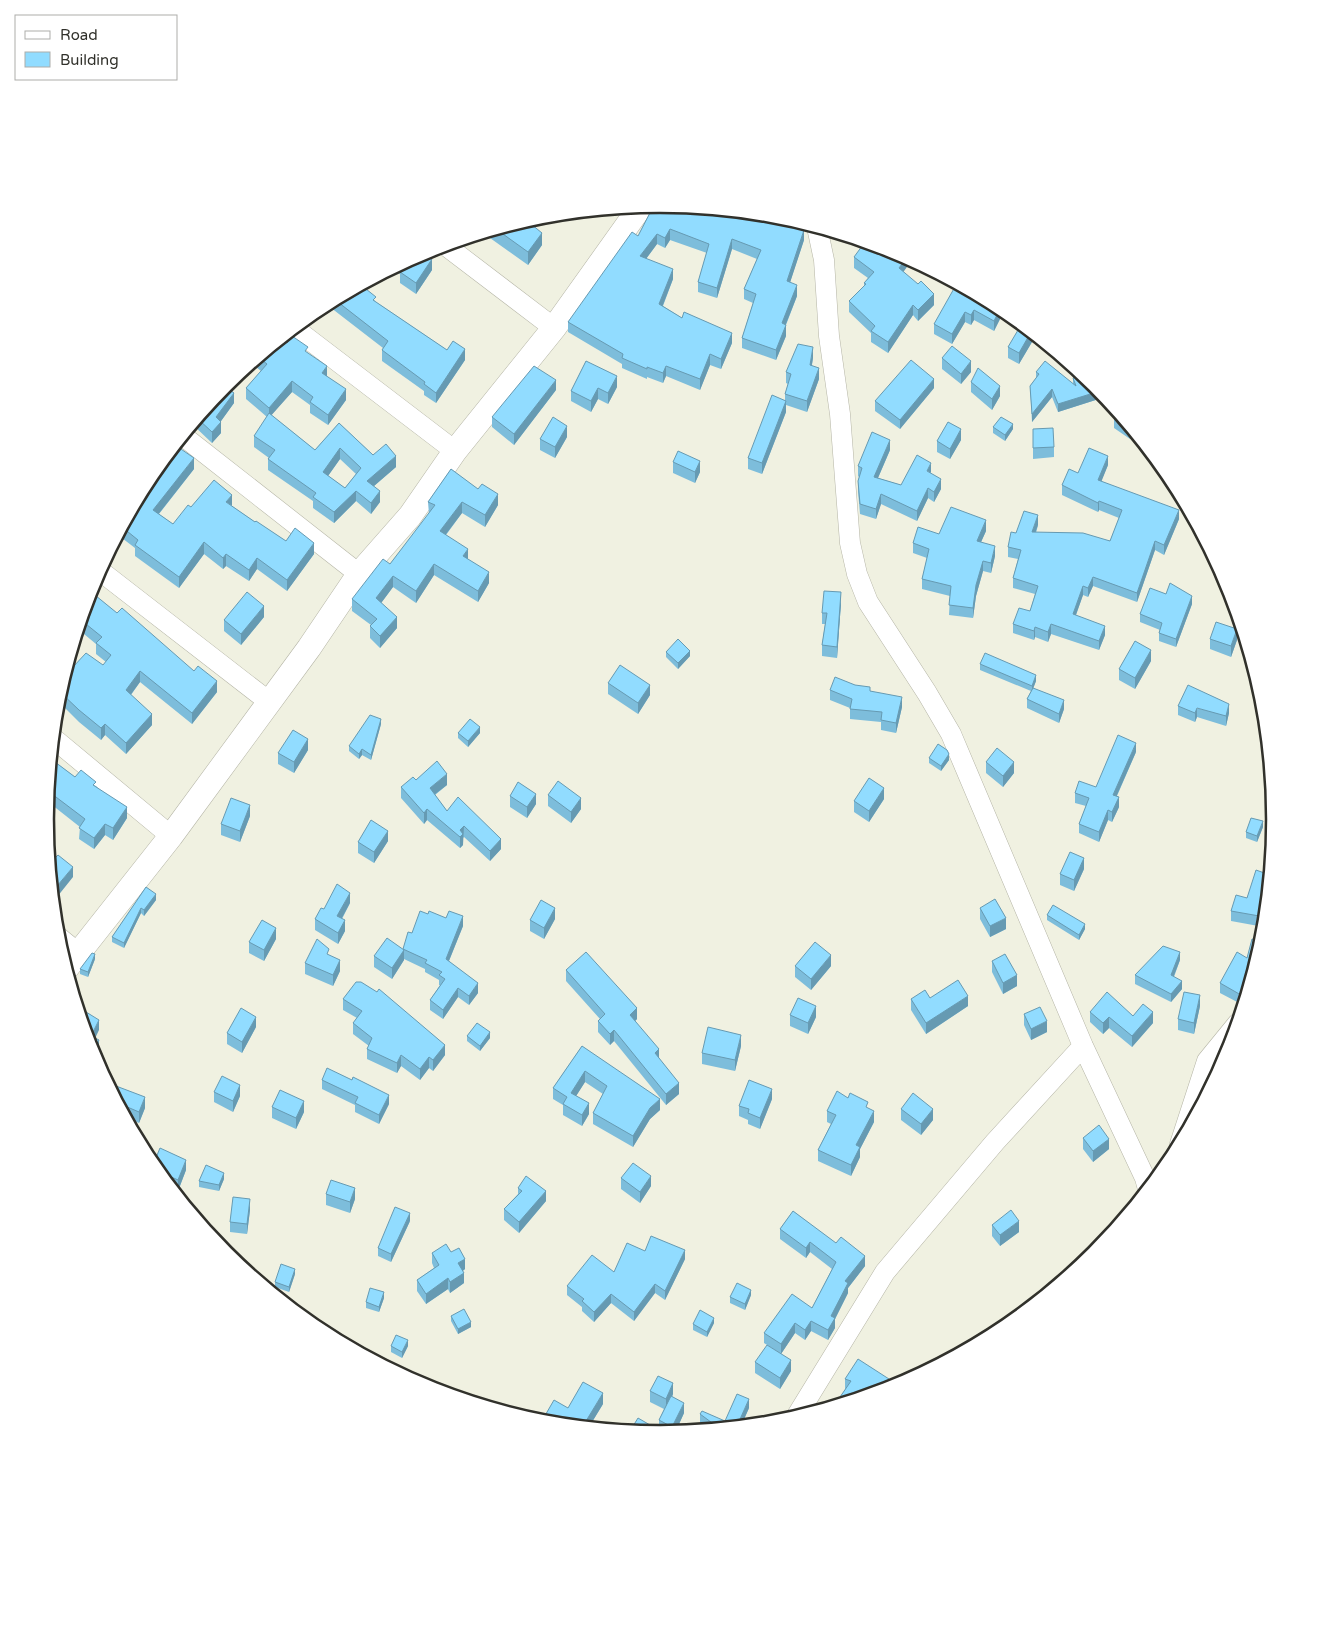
<svg xmlns="http://www.w3.org/2000/svg" width="1320" height="1638" font-family="'Varela Round',sans-serif">
<rect width="100%" height="100%" fill="#f0f1e1"/>
<g fill="none" stroke-linecap="round" stroke-linejoin="round">
<g stroke="#b4b4a5" stroke-width="21">
<path id="minor" d="M 817,227 L 824,260 L 829,336 L 840,414 L 850,543 L 857,574 L 868,602 L 927,693 L 951,734 L 1083,1046 L 1145,1178 L 1148,1189
M 445,245 L 554,328
M 294,328 L 455,451
M 183,436 L 359,574
M 99,570 L 268,701
M 53,738 L 171,836
M 57,936 L 78,953
M 1180,1144 L 1207,1061 L 1238,1023
M 796,1417 L 885,1272 L 995,1142 L 1083,1046"/>
</g>
<g stroke="#b4b4a5" stroke-width="25">
<path id="tertiary" d="M 66,969 L 171,836 L 309,648 L 359,574 L 410,516 L 455,451 L 554,328 L 641,206"/>
</g>
<use href="#minor" stroke="#fff" stroke-width="20"/>
<use href="#tertiary" stroke="#fff" stroke-width="24"/>
</g>
<path fill="#7dbddb" fill-rule="evenodd" d="M 654,205 L 780,216 L 786,218 L 786,224 L 804,240 L 790,282 L 797,296 L 786,325 L 786,336 L 776,360 L 742,348 L 742,338 L 753,303 L 744,299 L 744,289 L 757,259 L 732,249 L 717,298 L 698,292 L 698,282 L 707,253 L 670,240 L 665,248 L 657,244 L 646,259 L 673,279 L 663,306 L 682,318 L 732,343 L 721,369 L 710,365 L 700,390 L 666,376 L 663,383 L 647,377 L 647,379 L 622,368 L 622,364 L 568,332 L 568,322 L 638,236 Z
M 526,220 L 542,245 L 528,265 L 483,233 Z
M 422,252 L 432,270 L 416,294 L 400,283 L 400,274 L 392,268 Z
M 854,257 L 904,272 L 934,305 L 918,321 L 913,315 L 888,353 L 871,342 L 871,333 L 849,312 L 849,301 L 864,286 L 864,283 L 868,278 L 854,268 Z
M 361,285 L 376,302 L 447,350 L 465,360 L 436,403 L 424,395 L 424,391 L 382,361 L 382,350 L 383,348 L 326,304 Z
M 963,290 L 1003,309 L 1003,313 L 994,331 L 974,320 L 971,325 L 965,322 L 952,344 L 934,334 L 934,324 Z
M 1032,332 L 1032,342 L 1019,364 L 1008,358 L 1008,347 Z
M 281,338 L 287,343 L 308,354 L 346,400 L 328,425 L 310,413 L 310,405 L 292,392 L 271,415 L 315,450 L 339,423 L 373,455 L 396,467 L 374,486 L 380,502 L 371,514 L 356,501 L 334,523 L 313,508 L 313,501 L 268,470 L 268,459 L 269,458 L 254,447 L 254,436 L 267,417 L 246,399 L 246,388 L 261,371 L 251,363 ZM 340,459 L 356,474 L 345,488 L 328,476 Z
M 813,358 L 812,365 L 819,379 L 807,412 L 786,405 L 786,412 L 762,474 L 748,469 L 748,458 L 785,400 L 785,394 L 788,384 L 786,383 L 786,372 Z
M 942,358 L 971,372 L 961,384 L 942,369 Z
M 586,361 L 617,387 L 608,404 L 598,399 L 591,412 L 571,401 L 571,391 Z
M 1036,372 L 1073,384 L 1073,378 L 1095,384 L 1105,397 L 1058,412 L 1052,397 L 1032,422 L 1030,386 L 1036,378 Z
M 971,382 L 1000,396 L 992,410 L 971,392 Z
M 224,386 L 234,403 L 221,421 L 221,433 L 212,443 L 192,424 Z
M 934,388 L 900,429 L 875,411 L 875,401 Z
M 556,390 L 514,445 L 492,427 L 492,417 Z
M 1107,399 L 1114,407 L 1111,410 L 1107,406 Z
M 1118,412 L 1134,432 L 1130,439 L 1114,428 L 1114,417 Z
M 993,427 L 1013,429 L 1005,441 L 993,433 Z
M 1033,429 L 1054,447 L 1054,457 L 1033,459 Z
M 567,437 L 555,458 L 540,450 L 540,439 Z
M 961,440 L 950,459 L 937,452 L 937,441 Z
M 890,450 L 878,478 L 901,485 L 931,473 L 941,489 L 934,502 L 928,498 L 917,521 L 881,504 L 876,519 L 860,514 L 858,491 L 858,481 L 859,477 L 858,476 L 858,466 Z
M 1149,450 L 1160,464 L 1149,458 Z
M 673,462 L 700,472 L 695,483 L 673,473 Z
M 1108,465 L 1101,481 L 1179,519 L 1164,555 L 1155,550 L 1137,602 L 1093,586 L 1088,597 L 1083,595 L 1076,615 L 1105,635 L 1099,650 L 1051,634 L 1048,642 L 1035,637 L 1034,640 L 1013,633 L 1013,624 L 1030,611 L 1035,594 L 1013,588 L 1013,578 L 1018,559 L 1008,557 L 1008,547 L 1038,525 L 1036,533 L 1110,541 L 1119,518 L 1099,510 L 1098,512 L 1062,495 L 1062,485 L 1078,473 Z
M 194,469 L 159,514 L 173,524 L 191,507 L 232,506 L 255,522 L 286,541 L 314,554 L 287,591 L 257,569 L 249,581 L 226,566 L 223,569 L 204,554 L 179,588 L 135,556 L 135,548 L 118,535 L 139,495 L 144,489 L 144,486 L 149,477 Z
M 451,469 L 498,505 L 485,527 L 462,513 L 446,535 L 489,583 L 478,602 L 434,575 L 416,603 L 393,587 L 381,603 L 397,628 L 380,648 L 370,638 L 370,626 L 371,625 L 352,611 L 352,599 L 390,564 L 429,514 L 428,502 Z
M 986,531 L 981,542 L 995,556 L 991,573 L 983,571 L 976,596 L 973,618 L 949,615 L 950,596 L 922,589 L 922,579 L 927,558 L 913,553 L 913,543 L 939,534 Z
M 92,583 L 95,594 L 94,595 L 217,692 L 192,724 L 140,682 L 131,695 L 152,725 L 126,754 L 105,735 L 101,740 L 79,722 L 57,700 L 68,663 L 72,668 L 103,665 L 106,662 L 96,654 L 96,644 L 78,629 Z
M 1166,594 L 1192,604 L 1176,647 L 1159,641 L 1159,633 L 1160,630 L 1140,622 L 1140,614 Z
M 841,603 L 837,658 L 822,656 L 822,645 L 825,624 L 822,624 L 822,613 Z
M 264,617 L 241,645 L 224,631 L 224,620 Z
M 1210,639 L 1237,640 L 1231,657 L 1210,649 Z
M 666,652 L 690,656 L 678,669 L 666,657 Z
M 1151,661 L 1135,689 L 1119,680 L 1119,669 Z
M 980,664 L 1036,681 L 1033,689 L 1064,709 L 1059,723 L 1027,708 L 1027,699 L 1031,691 L 980,670 Z
M 608,683 L 650,695 L 638,714 L 608,694 Z
M 830,690 L 870,691 L 902,707 L 896,733 L 881,730 L 881,722 L 850,719 L 850,708 L 830,700 Z
M 1178,706 L 1229,713 L 1226,726 L 1197,717 L 1195,722 L 1178,715 Z
M 381,724 L 371,760 L 362,755 L 359,759 L 349,751 L 349,746 Z
M 458,733 L 480,733 L 468,747 L 458,738 Z
M 308,750 L 294,773 L 278,764 L 278,753 Z
M 1136,752 L 1117,796 L 1119,807 L 1112,822 L 1108,820 L 1099,842 L 1079,833 L 1079,824 L 1086,806 L 1075,803 L 1075,793 L 1096,787 Z
M 929,758 L 949,760 L 941,771 L 929,763 Z
M 51,759 L 75,777 L 96,786 L 127,818 L 113,840 L 105,835 L 94,849 L 79,839 L 80,827 L 47,801 Z
M 986,762 L 1014,773 L 1003,787 L 986,773 Z
M 416,780 L 447,785 L 435,795 L 447,811 L 501,849 L 490,861 L 464,837 L 463,838 L 463,845 L 460,848 L 427,820 L 424,824 L 401,798 L 401,787 Z
M 548,795 L 581,809 L 571,823 L 548,806 Z
M 510,796 L 536,804 L 527,818 L 510,807 Z
M 884,799 L 869,822 L 854,812 L 854,801 Z
M 250,816 L 240,842 L 221,835 L 221,824 Z
M 1263,827 L 1257,842 L 1246,838 L 1246,832 Z
M 388,841 L 374,863 L 358,853 L 358,842 Z
M 1084,869 L 1074,891 L 1060,885 L 1060,874 Z
M 1270,875 L 1264,927 L 1231,921 L 1231,911 L 1247,898 Z
M 146,887 L 156,900 L 144,916 L 141,913 L 124,948 L 112,942 L 112,937 Z
M 350,903 L 342,919 L 345,931 L 338,944 L 315,930 L 315,919 L 324,909 Z
M 980,908 L 1006,929 L 990,937 L 980,919 Z
M 428,914 L 463,926 L 449,961 L 478,993 L 469,1005 L 458,997 L 443,1019 L 430,1010 L 430,1000 L 440,985 L 439,985 L 439,980 L 425,972 L 425,969 L 404,959 L 404,960 L 392,979 L 374,967 L 374,956 L 403,949 L 412,933 Z
M 1047,915 L 1085,929 L 1079,940 L 1047,920 Z
M 555,919 L 544,939 L 530,931 L 530,920 Z
M 276,939 L 264,961 L 249,953 L 249,942 Z
M 1262,941 L 1247,994 L 1241,1004 L 1220,993 L 1220,983 L 1247,958 Z
M 329,955 L 340,971 L 333,986 L 305,974 L 305,963 Z
M 95,959 L 88,977 L 80,974 L 80,969 Z
M 1180,960 L 1174,977 L 1182,989 L 1171,1002 L 1135,984 L 1135,975 Z
M 992,961 L 1017,986 L 1003,994 L 992,972 Z
M 795,966 L 831,966 L 811,990 L 795,977 Z
M 566,970 L 637,1019 L 635,1021 L 659,1058 L 679,1094 L 666,1105 L 614,1041 L 610,1045 L 598,1032 L 598,1021 L 600,1019 L 566,981 Z
M 930,998 L 968,1006 L 926,1034 L 911,1010 L 911,999 Z
M 343,999 L 445,1055 L 433,1071 L 429,1068 L 420,1080 L 401,1066 L 397,1073 L 367,1059 L 367,1049 L 369,1046 L 353,1034 L 353,1023 L 357,1018 L 343,1010 Z
M 1200,1006 L 1194,1034 L 1178,1030 L 1178,1019 Z
M 1090,1012 L 1133,1016 L 1153,1023 L 1132,1047 L 1109,1028 L 1103,1034 L 1090,1022 Z
M 1024,1014 L 1047,1032 L 1031,1040 L 1024,1025 Z
M 790,1015 L 816,1017 L 808,1034 L 790,1026 Z
M 256,1027 L 242,1053 L 227,1044 L 227,1033 Z
M 467,1036 L 490,1038 L 480,1051 L 467,1041 Z
M 582,1046 L 660,1110 L 650,1119 L 633,1147 L 593,1124 L 593,1113 L 603,1094 L 585,1082 L 576,1096 L 589,1114 L 582,1126 L 563,1115 L 563,1105 L 553,1099 L 553,1088 Z
M 741,1046 L 735,1071 L 702,1064 L 702,1053 Z
M 322,1080 L 389,1104 L 379,1124 L 355,1112 L 355,1105 L 322,1089 Z
M 214,1092 L 240,1096 L 233,1112 L 214,1102 Z
M 113,1094 L 145,1108 L 139,1123 L 125,1117 Z
M 772,1099 L 760,1129 L 748,1124 L 748,1120 L 739,1116 L 739,1106 Z
M 272,1107 L 304,1112 L 296,1129 L 272,1118 Z
M 868,1108 L 874,1122 L 860,1149 L 860,1157 L 851,1176 L 818,1161 L 818,1150 L 831,1124 L 827,1122 L 827,1111 Z
M 901,1109 L 933,1120 L 921,1135 L 901,1120 Z
M 1083,1138 L 1109,1149 L 1093,1162 L 1083,1149 Z
M 153,1165 L 186,1170 L 178,1191 L 171,1188 Z
M 621,1178 L 651,1186 L 640,1203 L 621,1189 Z
M 224,1179 L 219,1191 L 199,1187 L 199,1181 Z
M 518,1188 L 546,1201 L 519,1233 L 504,1220 L 504,1209 L 518,1194 Z
M 326,1194 L 355,1199 L 350,1213 L 326,1205 Z
M 250,1210 L 247,1234 L 230,1232 L 230,1222 Z
M 793,1211 L 865,1266 L 848,1288 L 848,1293 L 835,1319 L 835,1328 L 828,1340 L 811,1331 L 805,1340 L 795,1333 L 781,1354 L 764,1343 L 764,1333 L 812,1308 L 832,1269 L 810,1252 L 806,1258 L 780,1239 L 780,1229 Z
M 410,1221 L 391,1262 L 378,1256 L 378,1248 Z
M 992,1225 L 1019,1232 L 1000,1246 L 992,1236 Z
M 645,1251 L 685,1259 L 665,1300 L 655,1293 L 634,1321 L 611,1303 L 594,1322 L 582,1311 L 582,1307 L 567,1295 L 567,1286 L 614,1272 Z
M 451,1252 L 465,1269 L 463,1271 L 464,1283 L 450,1293 L 448,1289 L 426,1304 L 417,1291 L 417,1280 L 434,1268 L 432,1263 L 432,1253 Z
M 295,1274 L 289,1292 L 275,1287 L 275,1282 Z
M 751,1295 L 745,1310 L 730,1303 L 730,1297 Z
M 384,1298 L 379,1312 L 366,1308 L 366,1302 Z
M 451,1316 L 471,1327 L 458,1334 L 451,1321 Z
M 714,1323 L 707,1337 L 693,1330 L 693,1324 Z
M 391,1346 L 408,1346 L 402,1358 L 391,1352 Z
M 755,1362 L 791,1371 L 780,1389 L 755,1373 Z
M 845,1379 L 889,1389 L 840,1404 L 840,1397 L 845,1390 Z
M 650,1391 L 673,1394 L 672,1397 L 684,1413 L 675,1433 L 664,1434 L 659,1431 L 659,1420 L 664,1409 L 650,1402 Z
M 603,1404 L 589,1427 L 543,1422 L 543,1419 Z
M 749,1408 L 741,1426 L 709,1429 L 700,1423 L 700,1414 L 725,1421 Z"/>
<path fill="#669ab2" d="M 670,229 L 670,240 L 665,248 L 665,238 Z
M 804,230 L 804,240 L 787,292 L 787,281 Z
M 542,233 L 542,245 L 528,265 L 528,252 Z
M 657,234 L 657,244 L 640,267 L 640,256 Z
M 732,239 L 732,249 L 717,298 L 717,288 Z
M 907,257 L 912,260 L 899,278 L 899,268 Z
M 432,259 L 432,270 L 416,294 L 416,283 Z
M 673,269 L 673,279 L 659,315 L 659,304 Z
M 797,285 L 797,296 L 782,334 L 782,323 Z
M 934,294 L 934,305 L 918,321 L 918,310 Z
M 913,305 L 913,315 L 888,353 L 888,342 Z
M 1001,307 L 1003,309 L 1003,313 L 994,331 L 994,321 Z
M 974,310 L 974,320 L 971,325 L 971,315 Z
M 965,312 L 965,322 L 952,344 L 952,334 Z
M 786,325 L 786,336 L 776,360 L 776,350 Z
M 1031,332 L 1032,342 L 1019,364 L 1019,353 Z
M 732,333 L 732,343 L 721,369 L 721,359 Z
M 813,347 L 813,358 L 810,375 L 810,365 Z
M 465,349 L 465,360 L 436,403 L 436,393 Z
M 710,354 L 710,365 L 700,390 L 700,379 Z
M 971,361 L 971,372 L 961,384 L 961,374 Z
M 327,366 L 327,377 L 322,373 Z
M 666,366 L 666,376 L 663,383 L 663,373 Z
M 819,368 L 819,379 L 807,412 L 807,401 Z
M 617,376 L 617,387 L 608,404 L 608,393 Z
M 934,379 L 934,388 L 900,429 L 900,420 Z
M 556,380 L 556,390 L 514,445 L 514,434 Z
M 292,381 L 292,392 L 269,418 L 269,408 Z
M 1000,386 L 1000,396 L 992,410 L 992,399 Z
M 598,388 L 598,399 L 591,412 L 591,401 Z
M 346,389 L 346,400 L 328,425 L 328,415 Z
M 1052,389 L 1052,397 L 1032,422 L 1032,414 Z
M 1100,391 L 1105,397 L 1058,412 L 1058,404 Z
M 234,393 L 234,403 L 216,428 L 216,417 Z
M 786,401 L 786,412 L 762,474 L 762,463 Z
M 221,422 L 221,433 L 212,443 L 212,432 Z
M 1013,424 L 1013,429 L 1005,441 L 1005,435 Z
M 567,426 L 567,437 L 555,458 L 555,447 Z
M 1130,428 L 1134,432 L 1130,439 Z
M 961,429 L 961,440 L 950,459 L 950,449 Z
M 890,440 L 890,450 L 874,487 L 874,477 Z
M 340,448 L 340,459 L 323,483 L 323,472 Z
M 396,456 L 396,467 L 367,492 L 367,481 Z
M 1108,456 L 1108,465 L 1098,490 L 1098,480 Z
M 194,458 L 194,469 L 153,521 L 153,510 Z
M 700,461 L 700,472 L 695,483 L 695,472 Z
M 931,463 L 931,473 L 927,471 Z
M 941,479 L 941,489 L 934,502 L 934,492 Z
M 928,488 L 928,498 L 917,521 L 917,511 Z
M 356,491 L 356,501 L 334,523 L 334,512 Z
M 380,491 L 380,502 L 371,514 L 371,503 Z
M 498,494 L 498,505 L 485,527 L 485,515 Z
M 881,494 L 881,504 L 876,519 L 876,509 Z
M 232,495 L 232,506 L 226,502 Z
M 1099,501 L 1099,510 L 1098,512 L 1098,503 Z
M 462,502 L 462,513 L 440,542 L 440,531 Z
M 1179,510 L 1179,519 L 1164,555 L 1164,545 Z
M 1038,515 L 1038,525 L 1032,542 L 1032,532 Z
M 986,520 L 986,531 L 977,551 L 977,541 Z
M 1155,541 L 1155,550 L 1137,602 L 1137,593 Z
M 204,542 L 204,554 L 179,588 L 179,577 Z
M 314,543 L 314,554 L 287,591 L 287,580 Z
M 995,546 L 995,556 L 991,573 L 991,563 Z
M 468,549 L 468,561 L 463,556 Z
M 226,554 L 226,566 L 223,569 L 223,558 Z
M 257,558 L 257,569 L 249,581 L 249,570 Z
M 983,561 L 983,571 L 976,596 L 973,618 L 973,608 L 976,585 Z
M 434,564 L 434,575 L 416,603 L 416,591 Z
M 489,572 L 489,583 L 478,602 L 478,591 Z
M 393,576 L 393,587 L 376,610 L 376,598 Z
M 1093,577 L 1093,586 L 1088,597 L 1088,588 Z
M 95,583 L 95,594 L 88,601 L 88,595 L 91,588 Z
M 1083,586 L 1083,595 L 1073,623 L 1073,614 Z
M 841,592 L 841,603 L 837,658 L 837,647 Z
M 1192,596 L 1192,604 L 1176,647 L 1176,639 Z
M 264,606 L 264,617 L 241,645 L 241,634 Z
M 397,617 L 397,628 L 380,648 L 380,636 Z
M 1051,624 L 1051,634 L 1048,642 L 1048,632 Z
M 1105,626 L 1105,635 L 1099,650 L 1099,641 Z
M 1035,627 L 1035,637 L 1034,640 L 1034,631 Z
M 1237,629 L 1237,640 L 1231,657 L 1231,646 Z
M 1151,650 L 1151,661 L 1135,689 L 1135,678 Z
M 690,651 L 690,656 L 678,669 L 678,663 Z
M 140,671 L 140,682 L 126,701 L 126,690 Z
M 1036,675 L 1036,681 L 1032,691 L 1032,686 Z
M 217,681 L 217,692 L 192,724 L 192,713 Z
M 650,685 L 650,695 L 638,714 L 638,703 Z
M 902,697 L 902,707 L 896,733 L 896,723 Z
M 1064,700 L 1064,709 L 1059,723 L 1059,714 Z
M 1229,704 L 1229,713 L 1226,726 L 1226,716 Z
M 1197,708 L 1197,717 L 1195,722 L 1195,713 Z
M 152,714 L 152,725 L 126,754 L 126,743 Z
M 381,719 L 381,724 L 371,760 L 371,755 Z
M 105,724 L 105,735 L 101,740 L 101,728 Z
M 480,727 L 480,733 L 468,747 L 468,741 Z
M 308,739 L 308,750 L 294,773 L 294,762 Z
M 1136,743 L 1136,752 L 1113,804 L 1113,795 Z
M 362,749 L 362,755 L 359,759 L 359,754 Z
M 949,754 L 949,760 L 941,771 L 941,766 Z
M 1014,762 L 1014,773 L 1003,787 L 1003,776 Z
M 447,774 L 447,785 L 430,798 L 430,788 Z
M 884,788 L 884,799 L 869,822 L 869,811 Z
M 536,794 L 536,804 L 527,818 L 527,807 Z
M 1119,797 L 1119,807 L 1112,822 L 1112,812 Z
M 581,798 L 581,809 L 571,823 L 571,812 Z
M 250,805 L 250,816 L 240,842 L 240,831 Z
M 127,807 L 127,818 L 113,840 L 113,828 Z
M 427,809 L 427,820 L 424,824 L 424,813 Z
M 1108,810 L 1108,820 L 1099,842 L 1099,832 Z
M 1263,821 L 1263,827 L 1257,842 L 1257,836 Z
M 105,824 L 105,835 L 94,849 L 94,838 Z
M 464,826 L 463,845 L 460,848 L 460,830 Z
M 388,831 L 388,841 L 374,863 L 374,852 Z
M 501,839 L 501,849 L 490,861 L 490,851 Z
M 1084,858 L 1084,869 L 1074,891 L 1074,880 Z
M 73,867 L 73,877 L 53,902 L 52,892 Z
M 350,893 L 350,903 L 337,927 L 337,916 Z
M 156,894 L 156,900 L 144,916 L 144,910 Z
M 141,908 L 141,913 L 124,948 L 124,943 Z
M 555,908 L 555,919 L 544,939 L 544,928 Z
M 463,916 L 463,926 L 446,968 L 446,959 Z
M 1006,918 L 1006,929 L 990,937 L 990,926 Z
M 345,920 L 345,931 L 338,944 L 338,933 Z
M 1085,924 L 1085,929 L 1079,940 L 1079,935 Z
M 276,928 L 276,939 L 264,961 L 264,950 Z
M 404,950 L 404,960 L 392,979 L 392,968 Z
M 1180,952 L 1180,960 L 1171,983 L 1171,975 Z
M 95,954 L 95,959 L 88,977 L 88,972 Z
M 831,955 L 831,966 L 811,990 L 811,979 Z
M 340,960 L 340,971 L 333,986 L 333,975 Z
M 1253,972 L 1247,994 L 1241,1004 L 1241,995 Z
M 1017,975 L 1017,986 L 1003,994 L 1003,983 Z
M 1182,981 L 1182,989 L 1171,1002 L 1171,994 Z
M 478,983 L 478,993 L 469,1005 L 469,996 Z
M 458,988 L 458,997 L 443,1019 L 443,1010 Z
M 1200,995 L 1200,1006 L 1194,1034 L 1194,1023 Z
M 968,996 L 968,1006 L 926,1034 L 926,1023 Z
M 816,1006 L 816,1017 L 808,1034 L 808,1023 Z
M 637,1008 L 637,1019 L 630,1026 L 630,1015 Z
M 1153,1012 L 1153,1023 L 1132,1047 L 1132,1036 Z
M 256,1017 L 256,1027 L 242,1053 L 242,1042 Z
M 1109,1017 L 1109,1028 L 1103,1034 L 1103,1023 Z
M 99,1020 L 99,1030 L 91,1047 L 91,1036 Z
M 1047,1021 L 1047,1032 L 1031,1040 L 1031,1029 Z
M 614,1030 L 614,1041 L 610,1045 L 610,1034 Z
M 490,1032 L 490,1038 L 480,1051 L 480,1046 Z
M 741,1035 L 741,1046 L 735,1071 L 735,1060 Z
M 99,1040 L 99,1051 L 94,1059 L 92,1054 Z
M 445,1045 L 445,1055 L 433,1071 L 433,1060 Z
M 659,1049 L 659,1060 L 655,1053 Z
M 401,1055 L 401,1066 L 397,1073 L 397,1063 Z
M 429,1057 L 429,1068 L 420,1080 L 420,1069 Z
M 585,1071 L 585,1082 L 571,1104 L 571,1093 Z
M 679,1083 L 679,1094 L 666,1105 L 666,1094 Z
M 240,1085 L 240,1096 L 233,1112 L 233,1101 Z
M 772,1089 L 772,1099 L 760,1129 L 760,1118 Z
M 389,1095 L 389,1104 L 379,1124 L 379,1115 Z
M 145,1097 L 145,1108 L 139,1123 L 139,1112 Z
M 660,1099 L 660,1110 L 650,1119 L 633,1147 L 633,1136 L 650,1108 Z
M 304,1101 L 304,1112 L 296,1129 L 296,1118 Z
M 589,1103 L 589,1114 L 582,1126 L 582,1115 Z
M 933,1109 L 933,1120 L 921,1135 L 921,1124 Z
M 874,1111 L 874,1122 L 860,1149 L 860,1157 L 851,1176 L 851,1165 L 856,1145 Z
M 1109,1139 L 1109,1149 L 1093,1162 L 1093,1151 Z
M 186,1160 L 186,1170 L 178,1191 L 178,1180 Z
M 224,1173 L 224,1179 L 219,1191 L 219,1185 Z
M 651,1176 L 651,1186 L 640,1203 L 640,1192 Z
M 355,1188 L 355,1199 L 350,1213 L 350,1202 Z
M 546,1191 L 546,1201 L 519,1233 L 519,1222 Z
M 250,1199 L 250,1210 L 247,1234 L 247,1224 Z
M 410,1213 L 410,1221 L 391,1262 L 391,1254 Z
M 1019,1221 L 1019,1232 L 1000,1246 L 1000,1235 Z
M 810,1242 L 810,1252 L 806,1258 L 806,1248 Z
M 685,1250 L 685,1259 L 665,1300 L 665,1291 Z
M 865,1256 L 865,1266 L 848,1288 L 848,1293 L 835,1319 L 835,1328 L 828,1340 L 828,1330 L 831,1316 L 845,1281 Z
M 465,1259 L 465,1269 L 458,1274 L 458,1263 Z
M 295,1269 L 295,1274 L 289,1292 L 289,1287 Z
M 464,1273 L 464,1283 L 450,1293 L 450,1282 Z
M 448,1278 L 448,1289 L 426,1304 L 426,1294 Z
M 655,1284 L 655,1293 L 634,1321 L 634,1312 Z
M 751,1290 L 751,1295 L 745,1310 L 745,1304 Z
M 384,1292 L 384,1298 L 379,1312 L 379,1307 Z
M 611,1294 L 611,1303 L 594,1322 L 594,1312 Z
M 714,1318 L 714,1323 L 707,1337 L 707,1332 Z
M 811,1321 L 811,1331 L 805,1340 L 805,1330 Z
M 471,1322 L 471,1327 L 458,1334 L 458,1329 Z
M 795,1323 L 795,1333 L 781,1354 L 781,1344 Z
M 408,1340 L 408,1346 L 402,1358 L 402,1352 Z
M 791,1360 L 791,1371 L 780,1389 L 780,1378 Z
M 889,1379 L 889,1389 L 879,1392 Z
M 673,1383 L 673,1394 L 666,1410 L 666,1399 Z
M 603,1393 L 603,1404 L 589,1427 L 583,1426 Z
M 749,1399 L 749,1408 L 741,1426 L 737,1426 Z
M 684,1403 L 684,1413 L 675,1433 L 672,1433 L 672,1427 Z
M 650,1425 L 650,1430 L 649,1433 L 646,1433 Z"/>
<path fill="#91dcff" stroke="#669ab2" fill-rule="evenodd" d="M 660,204 L 780,216 L 785,217 L 785,223 L 804,230 L 787,281 L 797,285 L 782,323 L 786,325 L 776,350 L 742,338 L 756,294 L 744,289 L 761,250 L 732,239 L 717,288 L 698,282 L 709,244 L 670,229 L 665,238 L 657,234 L 640,256 L 673,269 L 659,304 L 682,318 L 684,312 L 732,333 L 721,359 L 710,354 L 700,379 L 666,366 L 663,373 L 647,367 L 647,369 L 622,358 L 623,354 L 568,322 L 632,232 L 638,236 L 654,205 Z
M 526,220 L 542,233 L 528,252 L 496,229 Z
M 865,242 L 896,251 L 907,257 L 899,268 L 918,284 L 921,281 L 934,294 L 918,310 L 913,305 L 888,342 L 871,331 L 875,326 L 849,301 L 866,284 L 864,283 L 874,272 L 854,257 Z
M 422,252 L 432,259 L 416,283 L 400,272 L 405,266 L 401,263 Z
M 361,285 L 376,297 L 373,300 L 447,350 L 453,341 L 465,349 L 436,393 L 424,384 L 425,382 L 382,350 L 388,341 L 334,299 Z
M 956,285 L 963,290 L 964,288 L 1001,307 L 994,321 L 974,310 L 971,315 L 965,312 L 952,334 L 934,324 Z
M 1021,325 L 1031,332 L 1019,353 L 1008,347 Z
M 292,336 L 308,347 L 305,351 L 327,366 L 322,373 L 346,389 L 328,415 L 310,402 L 313,397 L 292,381 L 269,408 L 246,388 L 267,364 L 258,357 L 281,338 L 287,343 Z
M 798,344 L 813,347 L 810,365 L 819,368 L 807,401 L 785,394 L 791,374 L 786,372 Z
M 952,346 L 971,361 L 961,374 L 942,358 Z
M 911,360 L 934,379 L 900,420 L 875,401 Z
M 586,361 L 617,376 L 608,393 L 598,388 L 591,401 L 571,391 Z
M 1045,361 L 1076,386 L 1073,378 L 1083,374 L 1095,384 L 1100,391 L 1058,404 L 1052,389 L 1032,414 L 1030,386 L 1039,374 L 1036,372 Z
M 534,366 L 556,380 L 514,434 L 492,417 Z
M 978,368 L 1000,386 L 992,399 L 971,382 Z
M 224,386 L 234,393 L 216,417 L 221,422 L 212,432 L 197,418 Z
M 772,395 L 786,401 L 762,463 L 748,458 Z
M 1118,412 L 1131,428 L 1130,428 L 1114,417 Z
M 269,413 L 315,450 L 339,423 L 373,455 L 386,444 L 396,456 L 367,481 L 380,491 L 371,503 L 356,491 L 334,512 L 313,497 L 316,493 L 268,459 L 275,450 L 254,436 ZM 340,448 L 361,468 L 345,488 L 323,472 Z
M 553,417 L 567,426 L 555,447 L 540,439 Z
M 1001,417 L 1013,424 L 1005,435 L 993,427 Z
M 948,422 L 961,429 L 950,449 L 937,441 Z
M 1053,428 L 1054,447 L 1033,448 L 1033,429 Z
M 872,432 L 890,440 L 874,477 L 901,485 L 917,455 L 931,463 L 927,471 L 941,479 L 934,492 L 928,488 L 917,511 L 881,494 L 876,509 L 860,504 L 858,481 L 862,468 L 858,466 Z
M 175,445 L 194,458 L 153,510 L 173,524 L 188,505 L 191,507 L 214,480 L 232,495 L 226,502 L 255,522 L 256,521 L 286,541 L 295,528 L 314,543 L 287,580 L 257,558 L 249,570 L 226,554 L 223,558 L 204,542 L 179,577 L 135,545 L 138,540 L 122,527 L 139,495 L 147,485 L 145,484 L 149,477 Z
M 1089,448 L 1108,456 L 1098,480 L 1179,510 L 1164,545 L 1155,541 L 1137,593 L 1093,577 L 1088,588 L 1083,586 L 1073,614 L 1105,626 L 1099,641 L 1051,624 L 1048,632 L 1035,627 L 1034,631 L 1013,624 L 1019,608 L 1030,611 L 1038,586 L 1013,578 L 1021,550 L 1008,547 L 1011,532 L 1016,533 L 1024,511 L 1038,515 L 1032,532 L 1083,533 L 1110,541 L 1122,510 L 1099,501 L 1098,503 L 1062,485 L 1069,469 L 1078,473 Z
M 678,451 L 700,461 L 695,472 L 673,462 Z
M 451,469 L 478,489 L 482,484 L 498,494 L 485,515 L 462,502 L 440,531 L 468,549 L 463,556 L 489,572 L 478,591 L 434,564 L 416,591 L 393,576 L 376,598 L 397,617 L 380,636 L 370,626 L 377,619 L 352,599 L 383,559 L 390,564 L 435,505 L 428,502 Z
M 951,507 L 986,520 L 977,541 L 995,546 L 991,563 L 983,561 L 976,585 L 973,608 L 949,605 L 951,586 L 922,579 L 929,549 L 913,543 L 918,527 L 939,534 Z
M 93,581 L 95,583 L 91,588 L 92,583 Z
M 1170,583 L 1192,596 L 1176,639 L 1159,633 L 1162,623 L 1140,614 L 1150,588 L 1166,594 Z
M 90,591 L 117,613 L 122,608 L 194,671 L 198,666 L 217,681 L 192,713 L 140,671 L 126,690 L 152,714 L 126,743 L 105,724 L 101,728 L 79,710 L 59,691 L 68,663 L 72,668 L 86,653 L 103,665 L 111,655 L 96,643 L 102,637 L 81,620 Z
M 824,591 L 841,592 L 837,647 L 822,645 L 827,613 L 822,613 Z
M 247,592 L 264,606 L 241,634 L 224,620 Z
M 1216,622 L 1237,629 L 1231,646 L 1210,639 Z
M 678,639 L 690,651 L 678,663 L 666,652 Z
M 1135,641 L 1151,650 L 1135,678 L 1119,669 Z
M 985,653 L 1036,675 L 1032,686 L 980,664 Z
M 620,665 L 650,685 L 638,703 L 608,683 Z
M 835,677 L 855,685 L 870,687 L 870,691 L 902,697 L 896,723 L 881,720 L 882,712 L 850,709 L 852,699 L 830,690 Z
M 1188,685 L 1229,704 L 1226,716 L 1197,708 L 1195,713 L 1178,706 Z
M 1033,688 L 1064,700 L 1059,714 L 1027,699 Z
M 370,715 L 381,719 L 371,755 L 362,749 L 359,754 L 349,746 Z
M 470,719 L 480,727 L 468,741 L 458,733 Z
M 293,730 L 308,739 L 294,762 L 278,753 Z
M 1118,735 L 1136,743 L 1113,795 L 1119,797 L 1112,812 L 1108,810 L 1099,832 L 1079,824 L 1089,798 L 1075,793 L 1079,781 L 1096,787 Z
M 938,744 L 947,750 L 949,754 L 941,766 L 929,758 Z
M 997,748 L 1014,762 L 1003,776 L 986,762 Z
M 51,759 L 75,777 L 81,770 L 96,782 L 93,785 L 127,807 L 113,828 L 105,824 L 94,838 L 79,828 L 85,819 L 48,791 Z
M 437,761 L 447,774 L 430,788 L 447,811 L 458,797 L 501,839 L 490,851 L 464,826 L 460,830 L 463,834 L 460,837 L 427,809 L 424,813 L 401,787 L 413,777 L 416,780 Z
M 869,778 L 884,788 L 869,811 L 854,801 Z
M 558,781 L 581,798 L 571,812 L 548,795 Z
M 518,782 L 536,794 L 527,807 L 510,796 Z
M 231,798 L 250,805 L 240,831 L 221,824 Z
M 1251,818 L 1263,821 L 1257,836 L 1246,832 Z
M 371,820 L 388,831 L 374,852 L 358,842 Z
M 48,852 L 55,858 L 58,855 L 73,867 L 52,892 Z
M 1070,852 L 1084,858 L 1074,880 L 1060,874 Z
M 1256,870 L 1270,875 L 1265,917 L 1231,911 L 1236,895 L 1247,898 Z
M 337,884 L 350,893 L 337,916 L 345,920 L 338,933 L 315,919 L 321,908 L 324,909 Z
M 146,887 L 156,894 L 144,910 L 141,908 L 124,943 L 112,937 Z
M 995,899 L 1006,918 L 990,926 L 980,908 Z
M 541,900 L 555,908 L 544,928 L 530,920 Z
M 1053,905 L 1085,924 L 1079,935 L 1047,915 Z
M 420,911 L 428,914 L 429,911 L 446,918 L 449,911 L 463,916 L 446,959 L 478,983 L 469,996 L 458,988 L 443,1010 L 430,1000 L 445,979 L 439,975 L 442,972 L 425,963 L 427,960 L 403,949 L 408,932 L 412,933 Z
M 262,920 L 276,928 L 264,950 L 249,942 Z
M 387,938 L 404,950 L 392,968 L 374,956 Z
M 317,939 L 329,949 L 327,954 L 340,960 L 333,975 L 305,963 Z
M 1252,939 L 1262,941 L 1253,972 L 1241,995 L 1220,983 L 1237,952 L 1247,958 Z
M 815,942 L 831,955 L 811,979 L 795,966 Z
M 1163,946 L 1180,952 L 1171,975 L 1182,981 L 1171,994 L 1135,975 Z
M 586,952 L 637,1008 L 630,1015 L 659,1049 L 655,1053 L 679,1083 L 666,1094 L 614,1030 L 610,1034 L 598,1021 L 605,1014 L 566,970 Z
M 92,953 L 95,954 L 88,972 L 80,969 Z
M 1005,954 L 1017,975 L 1003,983 L 992,961 Z
M 958,980 L 968,996 L 926,1023 L 911,999 L 925,990 L 930,998 Z
M 356,982 L 361,982 L 377,992 L 379,989 L 445,1045 L 433,1060 L 429,1057 L 420,1069 L 401,1055 L 397,1063 L 367,1049 L 372,1038 L 353,1023 L 362,1011 L 343,999 Z
M 1107,992 L 1133,1016 L 1143,1004 L 1153,1012 L 1132,1036 L 1109,1017 L 1103,1023 L 1090,1012 Z
M 1184,992 L 1200,995 L 1194,1023 L 1178,1019 Z
M 798,998 L 816,1006 L 808,1023 L 790,1015 Z
M 78,1007 L 99,1020 L 91,1036 L 99,1040 L 92,1054 Z
M 1040,1007 L 1047,1021 L 1031,1029 L 1024,1014 Z
M 241,1008 L 256,1017 L 242,1042 L 227,1033 Z
M 477,1023 L 490,1032 L 480,1046 L 467,1036 Z
M 708,1027 L 741,1035 L 735,1060 L 702,1053 Z
M 582,1046 L 660,1099 L 650,1108 L 633,1136 L 593,1113 L 607,1086 L 585,1071 L 571,1093 L 589,1103 L 582,1115 L 563,1104 L 567,1097 L 553,1088 Z
M 327,1068 L 352,1080 L 353,1077 L 389,1095 L 379,1115 L 355,1103 L 358,1097 L 322,1080 Z
M 222,1076 L 240,1085 L 233,1101 L 214,1092 Z
M 749,1080 L 772,1089 L 760,1118 L 748,1113 L 749,1109 L 739,1106 Z
M 116,1086 L 145,1097 L 139,1112 L 118,1103 L 113,1094 Z
M 280,1090 L 304,1101 L 296,1118 L 272,1107 Z
M 837,1091 L 848,1098 L 850,1093 L 868,1102 L 866,1107 L 874,1111 L 856,1145 L 860,1147 L 851,1165 L 818,1150 L 836,1115 L 827,1111 Z
M 913,1093 L 933,1109 L 921,1124 L 901,1109 Z
M 1099,1125 L 1109,1139 L 1093,1151 L 1083,1138 Z
M 160,1148 L 186,1160 L 178,1180 L 158,1171 L 153,1165 Z
M 633,1163 L 651,1176 L 640,1192 L 621,1178 Z
M 206,1165 L 224,1173 L 219,1185 L 199,1181 Z
M 526,1176 L 546,1191 L 519,1222 L 504,1209 L 522,1191 L 518,1188 Z
M 331,1180 L 355,1188 L 350,1202 L 326,1194 Z
M 233,1197 L 250,1199 L 247,1224 L 230,1222 Z
M 395,1207 L 410,1213 L 391,1254 L 378,1248 Z
M 1011,1210 L 1019,1221 L 1000,1235 L 992,1225 Z
M 793,1211 L 836,1243 L 841,1237 L 865,1256 L 845,1281 L 848,1283 L 831,1316 L 835,1318 L 828,1330 L 811,1321 L 805,1330 L 795,1323 L 781,1344 L 764,1333 L 792,1294 L 812,1308 L 836,1262 L 810,1242 L 806,1248 L 780,1229 Z
M 651,1236 L 685,1250 L 665,1291 L 655,1284 L 634,1312 L 611,1294 L 594,1312 L 582,1301 L 584,1299 L 567,1286 L 592,1255 L 614,1272 L 627,1243 L 645,1251 Z
M 446,1244 L 451,1252 L 459,1248 L 465,1259 L 458,1263 L 464,1273 L 450,1282 L 448,1278 L 426,1294 L 417,1280 L 439,1265 L 432,1253 Z
M 281,1264 L 295,1269 L 289,1287 L 275,1282 Z
M 737,1283 L 751,1290 L 745,1304 L 730,1297 Z
M 370,1288 L 384,1292 L 379,1307 L 366,1302 Z
M 464,1309 L 471,1322 L 458,1329 L 451,1316 Z
M 700,1310 L 714,1318 L 707,1332 L 693,1324 Z
M 396,1335 L 408,1340 L 402,1352 L 391,1346 Z
M 767,1345 L 791,1360 L 780,1378 L 755,1362 Z
M 858,1359 L 889,1379 L 879,1392 L 846,1402 L 840,1397 L 851,1381 L 845,1379 Z
M 658,1376 L 673,1383 L 666,1399 L 650,1391 Z
M 583,1382 L 603,1393 L 583,1426 L 550,1423 L 543,1419 L 554,1400 L 568,1408 Z
M 737,1394 L 749,1399 L 737,1426 L 719,1428 L 700,1414 L 702,1411 L 725,1421 Z
M 671,1396 L 684,1403 L 672,1427 L 659,1420 Z
M 638,1418 L 650,1425 L 646,1433 L 630,1431 Z"/>
<path d="M0 0H1320V1638H0ZM54 819a606 606 0 1 1 1212 0a606 606 0 1 1-1212 0Z" fill="#fff" fill-rule="evenodd"/>
<path fill="none" stroke="#31312b" stroke-width="2.5" d="M54 819a606 606 0 1 1 1212 0a606 606 0 1 1-1212 0Z"/>
<rect x="15" y="15" width="162" height="65" fill="#ffffff" stroke="#adadaa"/>
<rect x="25" y="31" width="25" height="8" fill="#ffffff" stroke="#adadaa"/>
<text x="60" y="40" font-size="15" fill="#31312b">Road</text>
<rect x="25" y="52" width="25" height="15" fill="#91dcff" stroke="#adadaa"/>
<text x="60" y="65" font-size="15" fill="#31312b">Building</text>
</svg>
